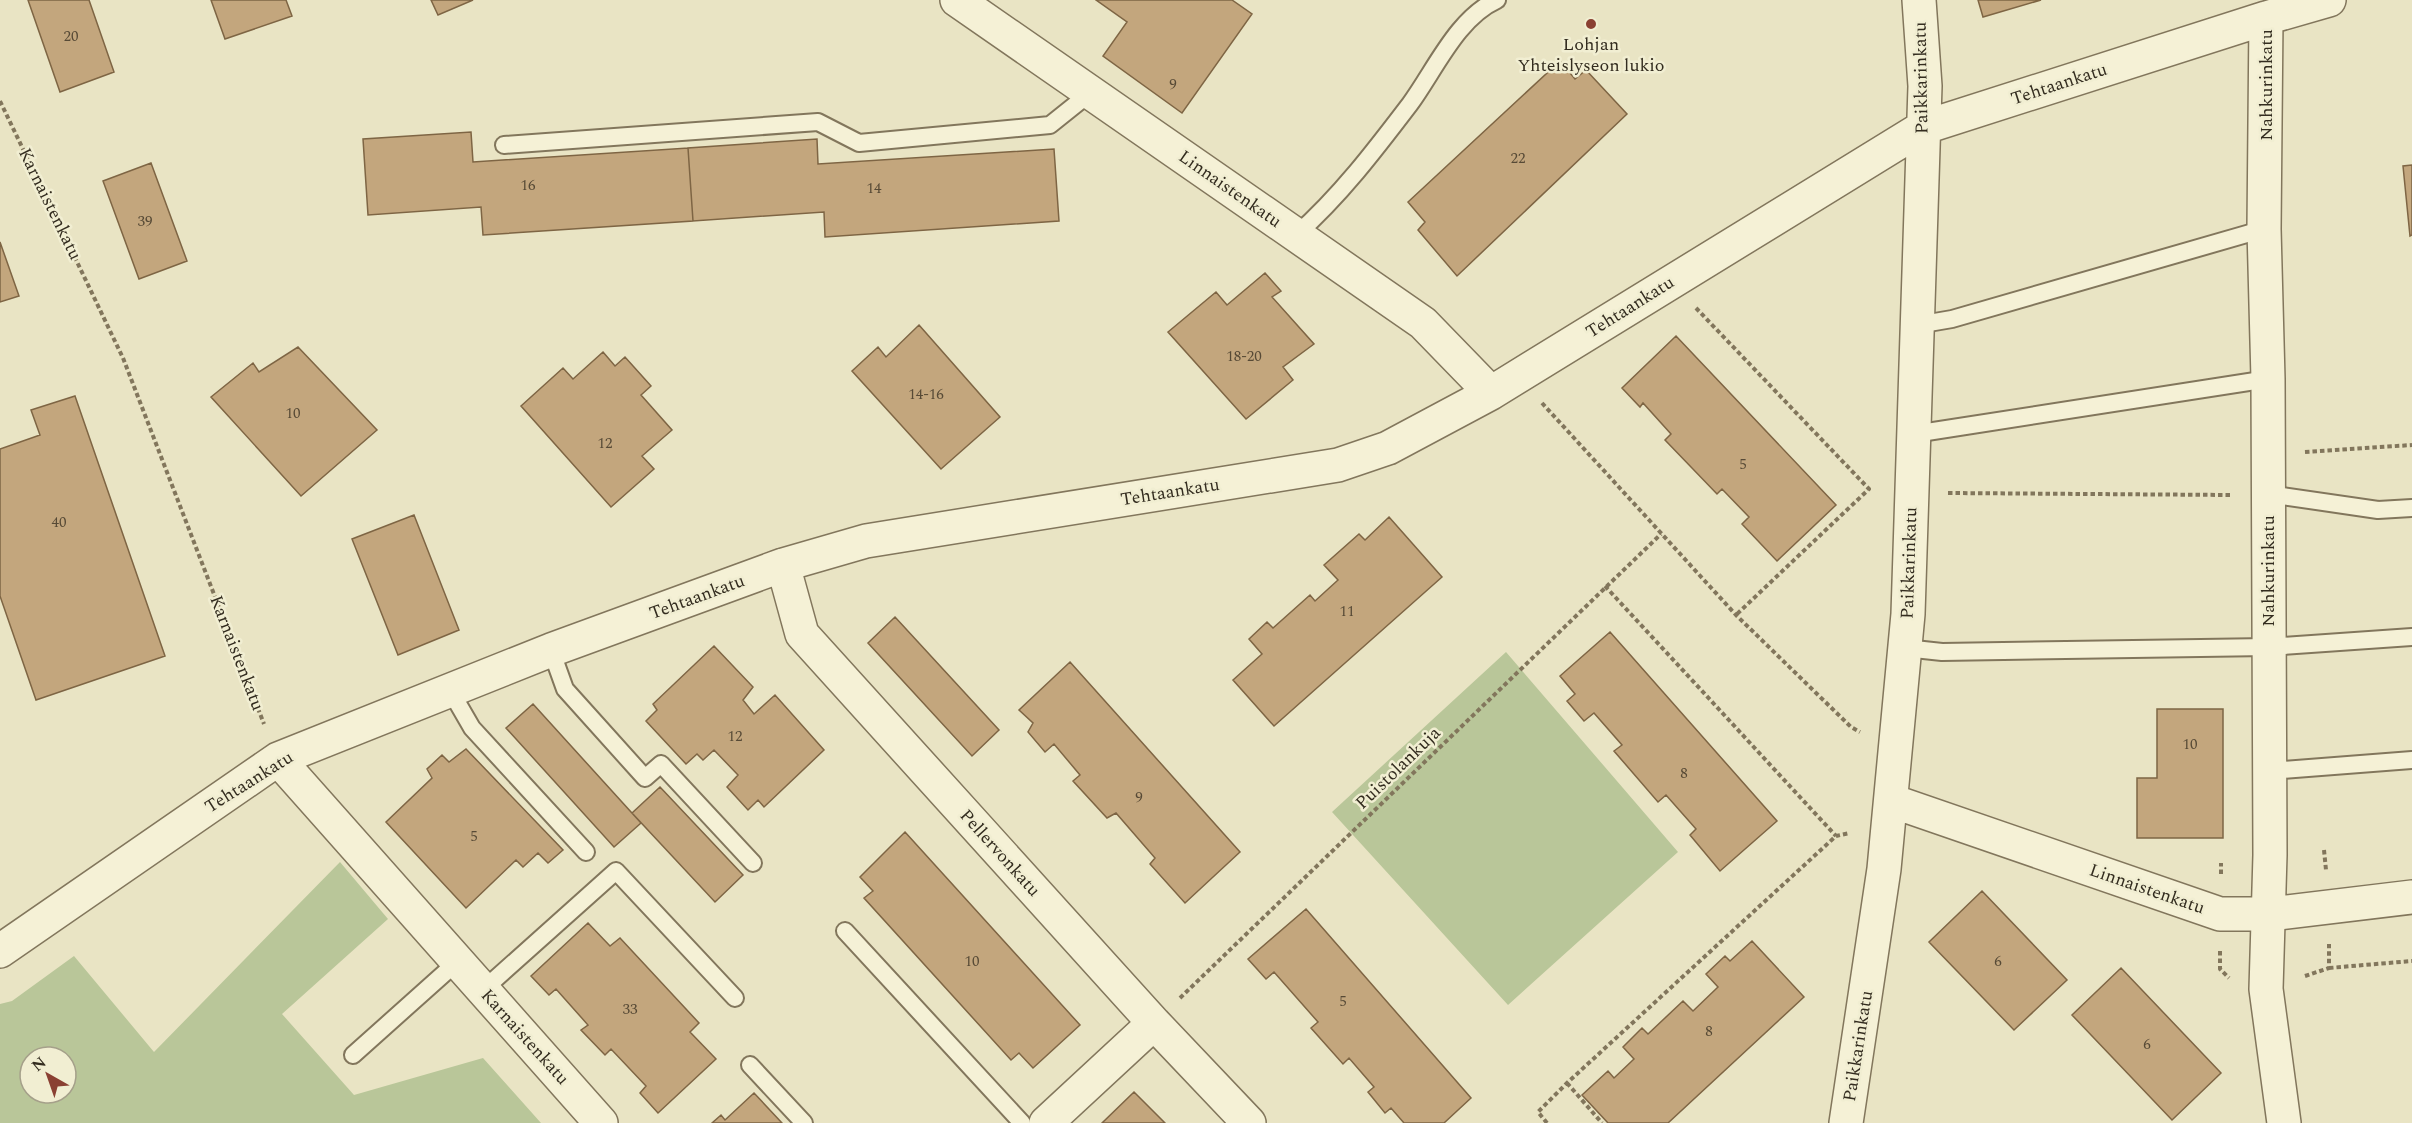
<svg xmlns="http://www.w3.org/2000/svg" width="2412" height="1123" font-family="Spectral,serif">
<rect width="100%" height="100%" fill="#e9e4c4"/>
<path fill="#b9c699" fill-rule="evenodd" d="M 1506,652 L 1678,852 L 1508,1005 L 1332,812 Z
M 340,862 L 388,919 L 282,1014 L 354,1095 L 483,1058 L 541,1123 L 0,1123 L 0,1004 L 12,1001 L 74,956 L 154,1052 ZM 30,1057 L 66,1057 L 66,1093 L 30,1093 Z"/>
<path fill="#c3a67d" stroke="#7e6544" stroke-width="1.5" d="M 28,0 L 89,0 L 114,72 L 60,92 Z
M 211,0 L 286,0 L 292,16 L 225,39 Z
M 431,0 L 473,0 L 438,15 Z
M 1096,0 L 1232,0 L 1252,14 L 1182,113 L 1103,56 L 1127,22 Z
M 1978,0 L 2041,0 L 1983,17 Z
M 1560,61 L 1575,79 L 1586,70 L 1627,114 L 1457,276 L 1418,230 L 1425,222 L 1408,202 Z
M 471,132 L 473,162 L 688,148 L 693,221 L 483,235 L 481,207 L 368,215 L 363,139 Z
M 817,139 L 818,164 L 1054,149 L 1059,221 L 825,237 L 824,212 L 693,221 L 688,148 Z
M 151,163 L 187,261 L 139,279 L 103,181 Z
M 2412,165 L 2412,235 L 2410,236 L 2403,166 Z
M 0,242 L 19,296 L 0,302 Z
M 1265,273 L 1281,291 L 1272,297 L 1314,344 L 1283,367 L 1293,380 L 1246,419 L 1168,332 L 1216,292 L 1227,305 Z
M 919,325 L 1000,417 L 941,469 L 852,371 L 878,347 L 886,357 Z
M 1676,336 L 1836,505 L 1777,561 L 1742,524 L 1749,517 L 1722,489 L 1717,494 L 1665,440 L 1671,434 L 1643,403 L 1640,407 L 1622,388 Z
M 298,347 L 377,430 L 301,496 L 211,397 L 253,363 L 259,372 Z
M 603,352 L 615,366 L 625,357 L 651,386 L 641,395 L 672,430 L 642,456 L 654,469 L 611,507 L 521,406 L 563,368 L 573,379 Z
M 75,396 L 165,656 L 36,700 L 0,596 L 0,449 L 40,435 L 31,410 Z
M 414,515 L 459,630 L 398,655 L 352,539 Z
M 1389,517 L 1442,577 L 1274,726 L 1233,680 L 1262,654 L 1249,639 L 1267,622 L 1273,628 L 1310,595 L 1315,601 L 1338,580 L 1324,565 L 1359,534 L 1365,540 Z
M 895,617 L 999,730 L 972,756 L 868,643 Z
M 1610,632 L 1777,821 L 1720,871 L 1690,835 L 1696,829 L 1666,795 L 1658,802 L 1614,751 L 1622,745 L 1594,713 L 1584,721 L 1567,701 L 1575,694 L 1560,676 Z
M 714,646 L 753,687 L 743,700 L 754,714 L 775,695 L 824,750 L 764,807 L 758,800 L 748,810 L 727,787 L 738,775 L 714,750 L 703,760 L 697,754 L 686,764 L 646,721 L 657,710 L 653,704 Z
M 1070,662 L 1240,852 L 1185,903 L 1150,864 L 1155,858 L 1116,813 L 1107,818 L 1073,781 L 1080,775 L 1054,744 L 1045,752 L 1028,732 L 1033,723 L 1019,710 Z
M 533,704 L 641,823 L 614,847 L 506,728 Z
M 2157,709 L 2223,709 L 2223,838 L 2137,838 L 2137,778 L 2157,778 Z
M 466,749 L 563,850 L 548,863 L 538,853 L 523,867 L 516,860 L 466,908 L 386,822 L 432,778 L 427,769 L 442,755 L 449,762 Z
M 660,787 L 743,875 L 715,902 L 632,813 Z
M 905,832 L 1080,1025 L 1033,1068 L 1019,1053 L 1011,1060 L 864,898 L 873,891 L 860,877 Z
M 1982,891 L 2067,980 L 2014,1030 L 1929,942 Z
M 1306,909 L 1471,1098 L 1444,1123 L 1404,1123 L 1391,1108 L 1385,1113 L 1368,1092 L 1374,1087 L 1349,1058 L 1343,1064 L 1311,1028 L 1318,1022 L 1274,972 L 1266,979 L 1248,959 Z
M 588,923 L 610,946 L 620,938 L 699,1023 L 690,1032 L 716,1059 L 658,1113 L 640,1093 L 646,1086 L 611,1049 L 605,1055 L 581,1030 L 588,1025 L 556,989 L 549,995 L 531,976 Z
M 1752,941 L 1804,997 L 1668,1123 L 1608,1123 L 1582,1095 L 1608,1071 L 1614,1078 L 1634,1059 L 1623,1047 L 1642,1028 L 1648,1034 L 1683,1001 L 1693,1011 L 1718,987 L 1706,974 L 1725,956 L 1730,961 Z
M 2121,968 L 2221,1073 L 2172,1120 L 2072,1015 Z
M 1134,1092 L 1165,1123 L 1102,1123 Z
M 754,1093 L 782,1123 L 712,1123 L 721,1115 L 725,1120 Z"/>
<g fill="none" stroke-linecap="round" stroke-linejoin="round">
<g stroke="#82765c" stroke-width="20">
<path id="service" d="M 504,145 L 818,122 L 859,143 L 1050,125 L 1090,93
M 1296,235 C 1340,196 1375,150 1410,104 C 1435,70 1457,18 1497,0
M 1917,325 L 1952,319 L 2264,229
M 1914,434 L 2268,379
M 2268,494 L 2378,510 L 2412,508
M 1905,648 L 1942,652 L 2268,647 L 2412,637
M 551,650 L 565,689 L 645,778 L 661,764 L 753,863
M 450,690 L 472,728 L 586,852
M 2269,771 L 2412,760
M 845,931 L 1022,1123
M 483,990 L 616,871 L 735,998
M 353,1055 L 457,962
M 750,1065 L 804,1123"/>
</g>
<g stroke="#82765c" stroke-width="36">
<path id="minor" d="M 957,0 L 1423,323 L 1491,393
M 2266,18 L 2264,229 L 2268,379 L 2270,855 L 2266,989 L 2284,1123
M 783,565 L 802,634 L 1154,1023 L 1249,1123
M 278,759 L 601,1123
M 1892,801 L 2220,914 L 2270,914 L 2412,897
M 0,951 L 278,759 L 551,650 L 783,565 L 866,541 L 1338,465 L 1388,448 L 1491,393 L 1922,128 L 2266,18 L 2329,0
M 1046,1123 L 1154,1023
M 1846,1123 L 1884,869 L 1908,614 L 1925,86 L 1919,0"/>
</g>
<path stroke="#82765c" stroke-width="4" stroke-dasharray="4.5 3" stroke-linecap="butt" d="M 0,101 L 123,358 L 264,724
M 1696,308 L 1869,489 L 1736,615
M 1542,403 L 1736,615 L 1851,727 L 1860,732
M 2305,452 L 2412,445
M 1948,493 L 2231,495
M 1605,586 L 1836,836
M 2324,850 L 2326,870
M 2221,874 L 2221,863
M 2220,951 L 2220,969 L 2229,978
M 2329,968 L 2412,961
M 2305,976 L 2329,968 L 2329,944
M 1180,998 L 1661,534
M 1567,1083 L 1602,1123
M 1547,1123 L 1538,1112 L 1567,1083 L 1836,836 L 1850,833"/>
<use href="#service" stroke="#f5f1d6" stroke-width="16"/>
<use href="#minor" stroke="#f5f1d6" stroke-width="33"/>
</g>
<circle fill="#8a4032" stroke="#f1eed2" stroke-width="2" cx="1591" cy="24" r="6"/>
<g text-anchor="middle" dominant-baseline="central" stroke-width="5" stroke-linejoin="round" paint-order="stroke">
<g font-size="15" fill="#574a36">
<text x="71" y="36">20</text>
<text x="1173" y="84">9</text>
<text x="1518" y="158">22</text>
<text x="528" y="185">16</text>
<text x="874" y="188">14</text>
<text x="145" y="221">39</text>
<text x="1244" y="356">18-20</text>
<text x="926" y="394">14-16</text>
<text x="293" y="413">10</text>
<text x="605" y="443">12</text>
<text x="1743" y="464">5</text>
<text x="59" y="522">40</text>
<text x="1347" y="611">11</text>
<text x="735" y="736">12</text>
<text x="2190" y="744">10</text>
<text x="1684" y="773">8</text>
<text x="1139" y="797">9</text>
<text x="474" y="836">5</text>
<text x="972" y="961">10</text>
<text x="1998" y="961">6</text>
<text x="1343" y="1001">5</text>
<text x="630" y="1009">33</text>
<text x="1709" y="1031">8</text>
<text x="2147" y="1044">6</text>
</g>
<g font-size="18" fill="#332c1f" stroke="#f1eed2">
<text x="1591" y="44">Lohjan<tspan x="1591" dy="21">Yhteislyseon lukio</tspan></text>
</g>
<g font-size="18" fill="#332c1f" stroke="#f1eed2">
<text transform="translate(1921 78) rotate(-91)">Paikkarinkatu</text>
<text transform="translate(2059 84) rotate(-18)">Tehtaankatu</text>
<text transform="translate(2266 85) rotate(-90)">Nahkurinkatu</text>
<text transform="translate(1230 189) rotate(35)">Linnaistenkatu</text>
<text transform="translate(50 204) rotate(64)">Karnaistenkatu</text>
<text transform="translate(1630 307) rotate(-32)">Tehtaankatu</text>
<text transform="translate(1170 492) rotate(-9)">Tehtaankatu</text>
<text transform="translate(1909 563) rotate(-88)">Paikkarinkatu</text>
<text transform="translate(2268 571) rotate(-90)">Nahkurinkatu</text>
<text transform="translate(697 597) rotate(-20)">Tehtaankatu</text>
<text transform="translate(237 653) rotate(69)">Karnaistenkatu</text>
<text transform="translate(1398 768) rotate(-44)">Puistolankuja</text>
<text transform="translate(249 782) rotate(-32)">Tehtaankatu</text>
<text transform="translate(1000 853) rotate(48)">Pellervonkatu</text>
<text transform="translate(2147 889) rotate(19)">Linnaistenkatu</text>
<text transform="translate(525 1037) rotate(48)">Karnaistenkatu</text>
<text transform="translate(1858 1046) rotate(-81)">Paikkarinkatu</text>
</g>
</g>
<g transform="translate(48 1075) rotate(320)"><circle r="28" fill="#f1eed2" stroke="#a5a08a" stroke-width="1.5"/>
<path d="M0-4.5L10 22L0 15L-10 22Z" fill="#8a4032"/>
<text y="-9" font-size="16" font-weight="bold" text-anchor="middle" fill="#332c1f">N</text>
</g>
</svg>
